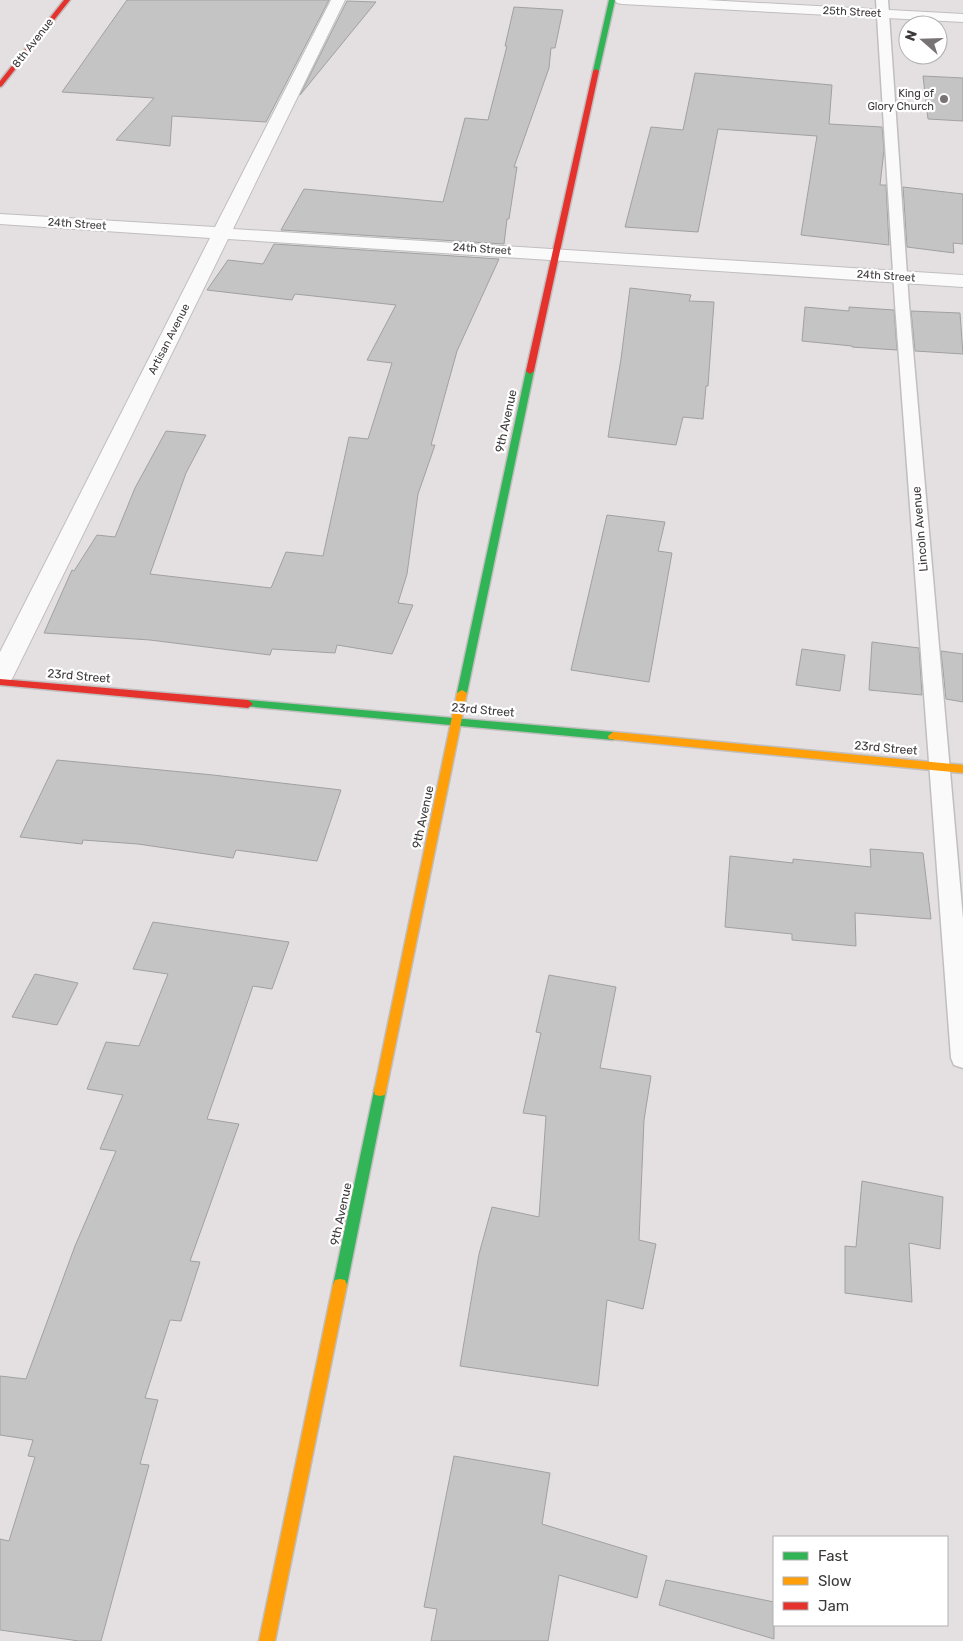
<svg xmlns="http://www.w3.org/2000/svg" width="963" height="1641" font-family="Rubik,sans-serif">
<rect width="100%" height="100%" fill="#e4e0e1"/>
<path fill="#c5c4c5" stroke="#a1a1a1" d="M 127,0 L 329,0 L 266,122 L 172,116 L 170,146 L 116,140 L 154,98 L 62,92 Z
M 347,1 L 376,2 L 300,95 Z
M 514,7 L 563,10 L 555,48 L 551,48 L 549,68 L 514,167 L 517,167 L 509,219 L 507,219 L 504,244 L 281,230 L 304,189 L 443,202 L 465,118 L 488,120 L 507,46 L 505,46 Z
M 695,73 L 832,85 L 829,124 L 882,127 L 884,150 L 880,185 L 886,185 L 889,245 L 801,235 L 817,136 L 718,129 L 698,232 L 625,227 L 651,127 L 683,130 Z
M 923,76 L 963,78 L 963,121 L 928,119 Z
M 903,187 L 963,194 L 963,244 L 953,243 L 954,253 L 907,247 Z
M 274,244 L 499,259 L 457,351 L 431,445 L 435,445 L 418,494 L 407,574 L 398,603 L 413,605 L 392,654 L 337,645 L 335,653 L 272,649 L 270,655 L 150,640 L 44,633 L 72,570 L 74,571 L 97,535 L 115,537 L 135,488 L 166,431 L 206,435 L 186,473 L 150,574 L 271,588 L 286,552 L 323,556 L 349,437 L 368,439 L 392,363 L 367,360 L 396,305 L 295,294 L 292,300 L 207,290 L 228,260 L 263,264 Z
M 630,288 L 691,295 L 689,301 L 714,302 L 708,386 L 706,386 L 703,419 L 683,417 L 676,445 L 608,437 L 621,359 Z
M 805,307 L 849,311 L 849,307 L 894,310 L 897,350 L 852,347 L 852,346 L 802,341 Z
M 911,311 L 960,313 L 963,354 L 915,351 Z
M 607,515 L 665,522 L 658,551 L 672,553 L 649,682 L 571,670 Z
M 872,642 L 919,648 L 922,695 L 869,690 Z
M 802,649 L 845,655 L 840,691 L 796,685 Z
M 941,651 L 963,654 L 963,702 L 946,699 Z
M 57,760 L 213,775 L 341,790 L 317,861 L 236,850 L 233,858 L 138,844 L 83,840 L 82,844 L 20,837 Z
M 870,849 L 923,853 L 931,919 L 855,913 L 856,946 L 792,940 L 792,934 L 725,927 L 730,856 L 793,863 L 793,859 L 871,867 Z
M 153,922 L 289,942 L 272,989 L 253,986 L 207,1119 L 239,1124 L 190,1261 L 200,1262 L 181,1321 L 170,1320 L 145,1398 L 158,1400 L 140,1464 L 149,1465 L 101,1641 L 79,1641 L 0,1630 L 0,1539 L 9,1541 L 35,1457 L 28,1456 L 33,1440 L 0,1435 L 0,1376 L 26,1379 L 75,1246 L 116,1151 L 100,1149 L 123,1095 L 87,1089 L 106,1042 L 139,1046 L 168,974 L 133,969 Z
M 35,974 L 78,983 L 57,1025 L 12,1017 Z
M 549,975 L 616,987 L 600,1068 L 651,1076 L 644,1120 L 639,1240 L 656,1244 L 643,1309 L 607,1300 L 598,1386 L 460,1366 L 479,1254 L 492,1207 L 539,1217 L 546,1116 L 523,1113 L 541,1033 L 536,1032 Z
M 862,1181 L 943,1197 L 940,1249 L 909,1243 L 912,1302 L 845,1293 L 845,1246 L 856,1247 Z
M 454,1456 L 550,1473 L 542,1524 L 647,1556 L 637,1598 L 559,1575 L 548,1641 L 431,1641 L 437,1609 L 424,1607 Z
M 666,1580 L 774,1602 L 774,1639 L 659,1605 Z"/>
<g fill="none" stroke-linecap="round" stroke-linejoin="round">
<g stroke="#c0bebe" stroke-width="3">
<path id="lane" d="M 876,0 L 888,0 L 909,304 L 963,919 L 963,1068 L 954,1065 L 951,1058 L 895,304 Z"/>
</g>
<g stroke="#c0bebe" stroke-width="2">
<path id="street" d="M 331,0 L 345,0 L 233,229 L 963,275 L 963,287 L 228,239 L 13,677 L 9,683 L 0,685 L 0,652 L 210,238 L 0,224 L 0,214 L 215,227 Z
M 615,0 L 706,0 L 963,14 L 963,22 L 622,4 L 617,3 Z"/>
</g>
<g stroke="#c0bebe" stroke-width="3">
<path id="fast" d="M 609,0 L 615,0 L 599,71 L 596,73 L 593,71 Z
M 530,368 L 534,371 L 467,693 L 462,696 L 457,693 L 526,371 Z
M 248,700 L 613,732 L 618,736 L 613,740 L 244,706 L 243,704 Z
M 380,1086 L 385,1087 L 386,1091 L 347,1285 L 345,1290 L 340,1291 L 335,1290 L 333,1285 L 374,1091 L 375,1087 Z"/>
</g>
<g stroke="#c0bebe" stroke-width="3">
<path id="slow" d="M 462,690 L 467,693 L 386,1091 L 385,1095 L 380,1096 L 375,1095 L 374,1091 L 457,693 Z
M 613,732 L 963,765 L 963,773 L 609,739 L 608,736 Z
M 340,1279 L 345,1280 L 347,1285 L 275,1641 L 259,1641 L 333,1285 L 335,1280 Z"/>
</g>
<g stroke="#c0bebe" stroke-width="3">
<path id="jam" d="M 64,0 L 70,0 L 2,86 L 0,87 L 0,81 Z
M 596,69 L 599,71 L 534,371 L 530,374 L 526,371 L 593,71 Z
M 0,679 L 248,700 L 253,704 L 248,708 L 0,685 Z"/>
</g>
<use href="#lane" fill="#fbfafa" fill-rule="evenodd"/>
<use href="#street" fill="#fbfafa" fill-rule="evenodd"/>
<use href="#fast" fill="#30b455" fill-rule="evenodd"/>
<use href="#slow" fill="#ff9f0a" fill-rule="evenodd"/>
<use href="#jam" fill="#e5322d" fill-rule="evenodd"/>
</g>
<circle fill="#777374" stroke="#fff" stroke-width="2" cx="944" cy="99" r="5"/>
<g text-anchor="middle" dominant-baseline="central" stroke-width="4.5" stroke-linejoin="round" paint-order="stroke">
<g font-size="11" fill="#3c3939" stroke="#fff">
<text transform="translate(852 12) rotate(3)">25th Street</text>
<text transform="translate(33 43) rotate(-52)">8th Avenue</text>
<text transform="translate(77 224) rotate(4)">24th Street</text>
<text transform="translate(482 249) rotate(4)">24th Street</text>
<text transform="translate(886 276) rotate(4)">24th Street</text>
<text transform="translate(169 339) rotate(-63)">Artisan Avenue</text>
</g>
<g font-size="11" fill="#3c3939" stroke="#fff" text-anchor="end">
<text x="934" y="93">King of<tspan x="934" dy="13">Glory Church</tspan></text>
</g>
<g font-size="12" fill="#3c3939" stroke="#fff">
<text transform="translate(506 421) rotate(-78)">9th Avenue</text>
<text transform="translate(920 529) rotate(-95)">Lincoln Avenue</text>
<text transform="translate(79 676) rotate(5)">23rd Street</text>
<text transform="translate(483 710) rotate(5)">23rd Street</text>
<text transform="translate(886 748) rotate(5)">23rd Street</text>
<text transform="translate(423 817) rotate(-78)">9th Avenue</text>
<text transform="translate(341 1214) rotate(-78)">9th Avenue</text>
</g>
</g>
<rect x="773" y="1536" width="175" height="90" fill="#ffffff" stroke="#b1b0b0"/>
<rect x="783" y="1552" width="25" height="8" fill="#30b455" stroke="#b1b0b0"/>
<text x="818" y="1561" font-size="15" fill="#3c3939">Fast</text>
<rect x="783" y="1577" width="25" height="8" fill="#ff9f0a" stroke="#b1b0b0"/>
<text x="818" y="1586" font-size="15" fill="#3c3939">Slow</text>
<rect x="783" y="1602" width="25" height="8" fill="#e5322d" stroke="#b1b0b0"/>
<text x="818" y="1611" font-size="15" fill="#3c3939">Jam</text>
<g transform="translate(923 40) rotate(290)"><circle r="24" fill="#ffffff" stroke="#b1b0b0"/>
<path d="M0-4L9 19L0 12L-9 19Z" fill="#777374"/>
<text y="-8" font-size="14" font-weight="bold" text-anchor="middle" fill="#3c3939">N</text>
</g>
</svg>
